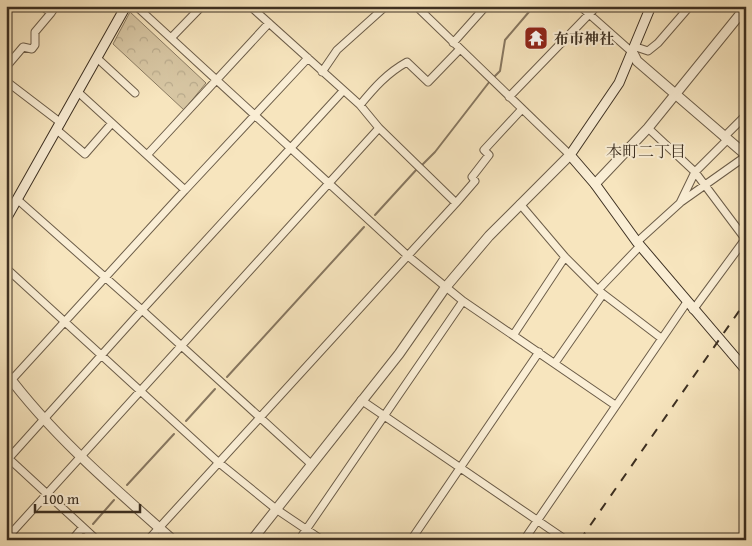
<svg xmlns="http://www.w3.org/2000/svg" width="752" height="546" font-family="'Gentium Book Plus','Noto Serif JP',serif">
<defs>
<pattern id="park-crowns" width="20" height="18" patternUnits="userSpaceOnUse" patternTransform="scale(1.25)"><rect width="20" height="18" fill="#d7c6a3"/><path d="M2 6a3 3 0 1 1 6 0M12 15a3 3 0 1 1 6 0" fill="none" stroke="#b9aa8c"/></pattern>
</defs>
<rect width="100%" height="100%" fill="#f7e5be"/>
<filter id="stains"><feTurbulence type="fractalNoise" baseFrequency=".004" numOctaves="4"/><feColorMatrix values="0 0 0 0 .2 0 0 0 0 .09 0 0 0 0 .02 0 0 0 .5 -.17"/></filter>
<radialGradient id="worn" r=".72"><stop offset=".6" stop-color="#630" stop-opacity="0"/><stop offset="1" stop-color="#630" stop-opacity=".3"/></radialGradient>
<path fill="url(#park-crowns)" stroke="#8a7b62" d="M 130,12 L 206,83 L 184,110 L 113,44 Z"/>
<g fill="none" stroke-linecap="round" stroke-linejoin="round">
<path stroke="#877760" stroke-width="2" d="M 494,77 L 500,71 L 505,40 L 534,6
M 421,166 L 435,152 L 490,81
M 375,215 L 417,169
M 227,377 L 364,227
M 186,421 L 215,389
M 127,485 L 174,434
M 93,524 L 114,500
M 78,540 L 82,535"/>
<g stroke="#6c5d49" stroke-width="9">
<path id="minor" d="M 42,6 L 51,13 L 56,6
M 136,6 L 408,256 L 463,301 L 615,405
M 416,6 L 570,155
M 580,6 L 633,53
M 171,38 L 202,6
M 453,43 L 486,6
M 636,47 L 648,51 L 658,43 L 690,6
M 97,58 L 135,93
M 6,67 L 23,47 L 32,49 L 35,45 L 35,32 L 51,13
M 322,72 L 337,50 L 386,6
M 6,81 L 61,123
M 78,92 L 112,123
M 509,97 L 597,6
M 360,105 C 374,88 387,73 407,62 L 428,82 L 459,50
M 648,128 L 695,172 L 746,240
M 724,137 L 746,115
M 147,155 L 269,23
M 185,190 L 308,58
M 18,200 L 142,310 L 343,91
M 681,202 L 746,156
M 456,203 L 475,181 L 472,177 L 489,155 L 484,150 L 522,109
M 520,204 L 565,257 L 598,290
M 637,242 L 680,203 L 695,172 L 727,140
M 640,246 L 598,290 L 661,338
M 6,268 L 218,462 L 276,509 L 322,540
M 693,310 L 746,238
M 514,334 L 565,257
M 555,363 L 603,294
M 6,386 L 185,190 L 112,123 L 85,154 L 57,130
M 361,400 L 566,540
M 6,456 L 83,527 L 72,540
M 9,458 L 142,310 L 311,464
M 83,527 L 97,540
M 6,539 L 379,128
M 148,540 L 456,203 L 379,128 L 360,105 L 250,6
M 299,540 L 463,301
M 411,540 L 539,352
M 524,540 L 687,302"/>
</g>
<g stroke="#6c5d49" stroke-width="11">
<path id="tertiary" d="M 633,53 L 637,61 L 746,155
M 595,184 L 648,128 L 746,7
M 6,373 C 53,436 114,488 173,540
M 252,540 L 399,354 L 445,288 L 489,236 L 570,155"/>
</g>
<g stroke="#3d3022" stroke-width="11">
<path id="secondary" d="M 651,6 L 619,83 L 570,155 L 595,184 L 637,242 L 746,370
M 6,219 L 126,6"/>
</g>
<use href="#minor" stroke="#faeed5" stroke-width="7"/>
<use href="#tertiary" stroke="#faeed5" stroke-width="9"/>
<use href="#secondary" stroke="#faeed5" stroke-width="9"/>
<path stroke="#3d3022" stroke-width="2" stroke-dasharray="9 9" stroke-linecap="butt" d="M 580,540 L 746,301"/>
</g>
<defs>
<g id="temple-square" transform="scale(1.25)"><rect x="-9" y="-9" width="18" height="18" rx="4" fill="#8f2418" stroke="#faeed5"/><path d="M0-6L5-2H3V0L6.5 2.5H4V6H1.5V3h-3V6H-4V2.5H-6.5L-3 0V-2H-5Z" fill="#fff"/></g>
</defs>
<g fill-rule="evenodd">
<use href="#temple-square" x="536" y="38"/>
</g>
<g text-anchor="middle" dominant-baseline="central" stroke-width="4" stroke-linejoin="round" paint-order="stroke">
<g font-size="15" font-weight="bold" fill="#3d3022" stroke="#faeed5" text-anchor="start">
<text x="554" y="38">布市神社</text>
</g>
<g font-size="16" fill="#3d3022" stroke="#faeed5">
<text x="646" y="151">本町二丁目</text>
</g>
</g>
<rect width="752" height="546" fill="none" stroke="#f7e5be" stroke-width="25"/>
<rect x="8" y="8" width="737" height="531" fill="none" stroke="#3d3022" stroke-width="2.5"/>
<rect x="12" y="12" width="727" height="521" fill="none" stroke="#3d3022"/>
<path d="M35 504v8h105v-8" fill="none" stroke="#3d3022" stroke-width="2.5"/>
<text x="42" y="504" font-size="15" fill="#3d3022" stroke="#faeed5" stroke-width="4" paint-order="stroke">100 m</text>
<rect width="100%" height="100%" filter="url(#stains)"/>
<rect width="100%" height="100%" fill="url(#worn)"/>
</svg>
